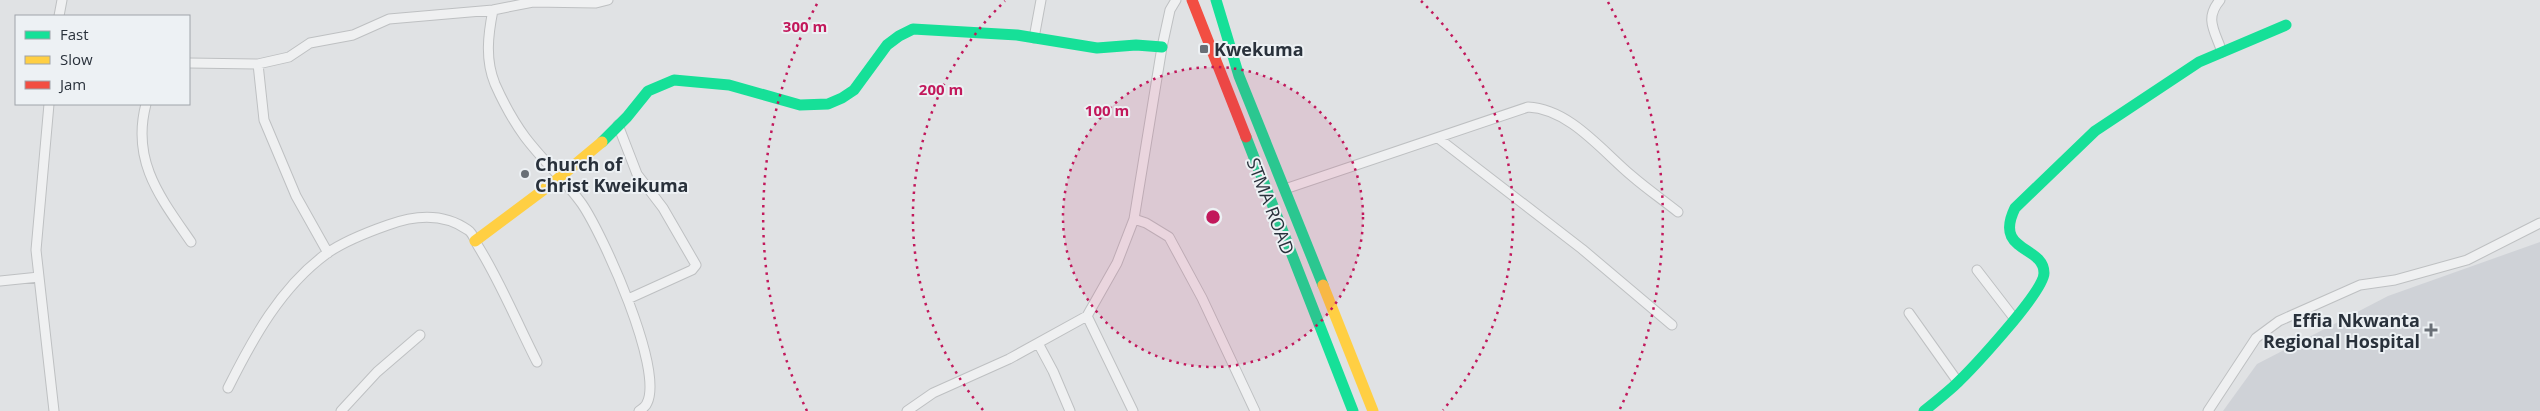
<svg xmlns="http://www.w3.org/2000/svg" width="2540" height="411" font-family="'Open Sans',sans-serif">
<rect width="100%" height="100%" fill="#e0e2e4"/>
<path fill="#cfd2d7" d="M 2540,242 L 2540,411 L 2223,411 L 2257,364 L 2388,296 Z"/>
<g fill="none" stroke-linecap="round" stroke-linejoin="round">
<g stroke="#bec0c2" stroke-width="11">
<path id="street" d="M 1176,0 L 1170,10 L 1162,47 L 1134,219 L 1146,223 L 1169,237 L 1202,298 L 1255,411
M 2220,0 C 2204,19 2215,31 2222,52
M 493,10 C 488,35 485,60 495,84 C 503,102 514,122 525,137 C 543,161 565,180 582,204 C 603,235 664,369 647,403 C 646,406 642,409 639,411
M 59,16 L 62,0
M 1034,38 L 1041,0
M 189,63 L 258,64 L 289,57 L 310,43 L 353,35 L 389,19 L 493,10 L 533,2 L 596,3 L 608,0
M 258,64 L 264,120 L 296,196 L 328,253
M 49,104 L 36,250 L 54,411
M 146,104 C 131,161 160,197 191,242
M 618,125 L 637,174 L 663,208 L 696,265 L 692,270 L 628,299
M 1438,138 L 1582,249 L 1672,325
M 1285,189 L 1528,107 C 1570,109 1602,151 1632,176 C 1647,189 1663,200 1678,212
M 1977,270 L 2014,318
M 0,281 L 39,277
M 1909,313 L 1958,382
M 1038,343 L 1053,371 L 1070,411
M 228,388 C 253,338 281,287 326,254 C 344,241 368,232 388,225 C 415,215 444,213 468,230 C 473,233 475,241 478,246 C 501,283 517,323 537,362
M 341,411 L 377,372 L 420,335
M 907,411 L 933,393 L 1009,359 L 1087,316
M 1133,411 L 1087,316 L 1117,263 L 1134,219
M 2208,411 L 2256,338 L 2279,321 L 2360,285 L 2395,280 L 2467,260 L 2540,223"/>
</g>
<use href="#street" stroke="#eff0f1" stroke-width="9"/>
<path stroke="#16e098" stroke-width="11" d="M 1216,0 L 1239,76 L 1323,285
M 1246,137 L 1353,411
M 602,142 L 627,117 L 648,91 L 674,80 L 729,85 L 800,105 L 828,104 L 842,98 L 854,90 L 887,45 L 899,36 L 913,29 L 1017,35 L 1097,48 L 1136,45 L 1162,47
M 1924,411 C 1934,403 1944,395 1954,386 C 1970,371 2044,292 2044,273 C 2044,245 1993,253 2015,208 L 2095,131 L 2199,62 L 2286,25"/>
<path stroke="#ffcf43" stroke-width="11" d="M 475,241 L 554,182 L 602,142
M 1323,285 L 1373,411"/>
<path stroke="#f24e42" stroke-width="11" d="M 1192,0 L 1246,137"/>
</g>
<circle cx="1213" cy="217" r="150" fill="#c2185b" fill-opacity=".12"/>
<g fill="none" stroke="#c2185b" stroke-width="2.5" stroke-dasharray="2.5 5">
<circle cx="1213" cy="217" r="150"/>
<path d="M983 410A300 300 0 0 1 1005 1M1421 1A300 300 0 0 1 1443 410"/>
<path d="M807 411A450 450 0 0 1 818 2M1608 2A450 450 0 0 1 1619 411"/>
</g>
<g fill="#696f76" stroke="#edf1f4" stroke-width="2">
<rect x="1199" y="44" width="10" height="10" rx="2.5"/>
<circle cx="525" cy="174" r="5"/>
<path d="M2428.5 322.5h5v5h5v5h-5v5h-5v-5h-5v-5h5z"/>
</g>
<g text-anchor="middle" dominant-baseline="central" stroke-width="4" stroke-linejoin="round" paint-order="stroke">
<g font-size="18" font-weight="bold" fill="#29313b" stroke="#edf1f4" text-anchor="start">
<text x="1214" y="49">Kwekuma</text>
<text x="535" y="164">Church of<tspan x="535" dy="21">Christ Kweikuma</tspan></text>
<text x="2420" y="320" text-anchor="end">Effia Nkwanta<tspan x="2420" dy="21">Regional Hospital</tspan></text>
</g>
<g font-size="18" fill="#29313b" stroke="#edf1f4">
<text transform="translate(1271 206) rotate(69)">STMA ROAD</text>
</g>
</g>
<circle cx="1213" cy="217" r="8" fill="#c2185b" stroke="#edf1f4" stroke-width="2.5"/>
<g font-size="15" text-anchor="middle" font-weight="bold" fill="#c2185b" stroke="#edf1f4" stroke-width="4" stroke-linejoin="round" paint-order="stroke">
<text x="805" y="32">300 m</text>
<text x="941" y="95">200 m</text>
<text x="1107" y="116">100 m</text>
</g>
<rect x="15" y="15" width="175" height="90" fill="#edf1f4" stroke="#9fa4aa"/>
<rect x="25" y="31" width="25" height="8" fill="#16e098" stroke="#9fa4aa"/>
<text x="60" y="40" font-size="15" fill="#29313b">Fast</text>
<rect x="25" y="56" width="25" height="8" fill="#ffcf43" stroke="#9fa4aa"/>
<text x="60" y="65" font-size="15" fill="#29313b">Slow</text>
<rect x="25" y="81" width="25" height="8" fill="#f24e42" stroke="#9fa4aa"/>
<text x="60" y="90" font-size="15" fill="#29313b">Jam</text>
</svg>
